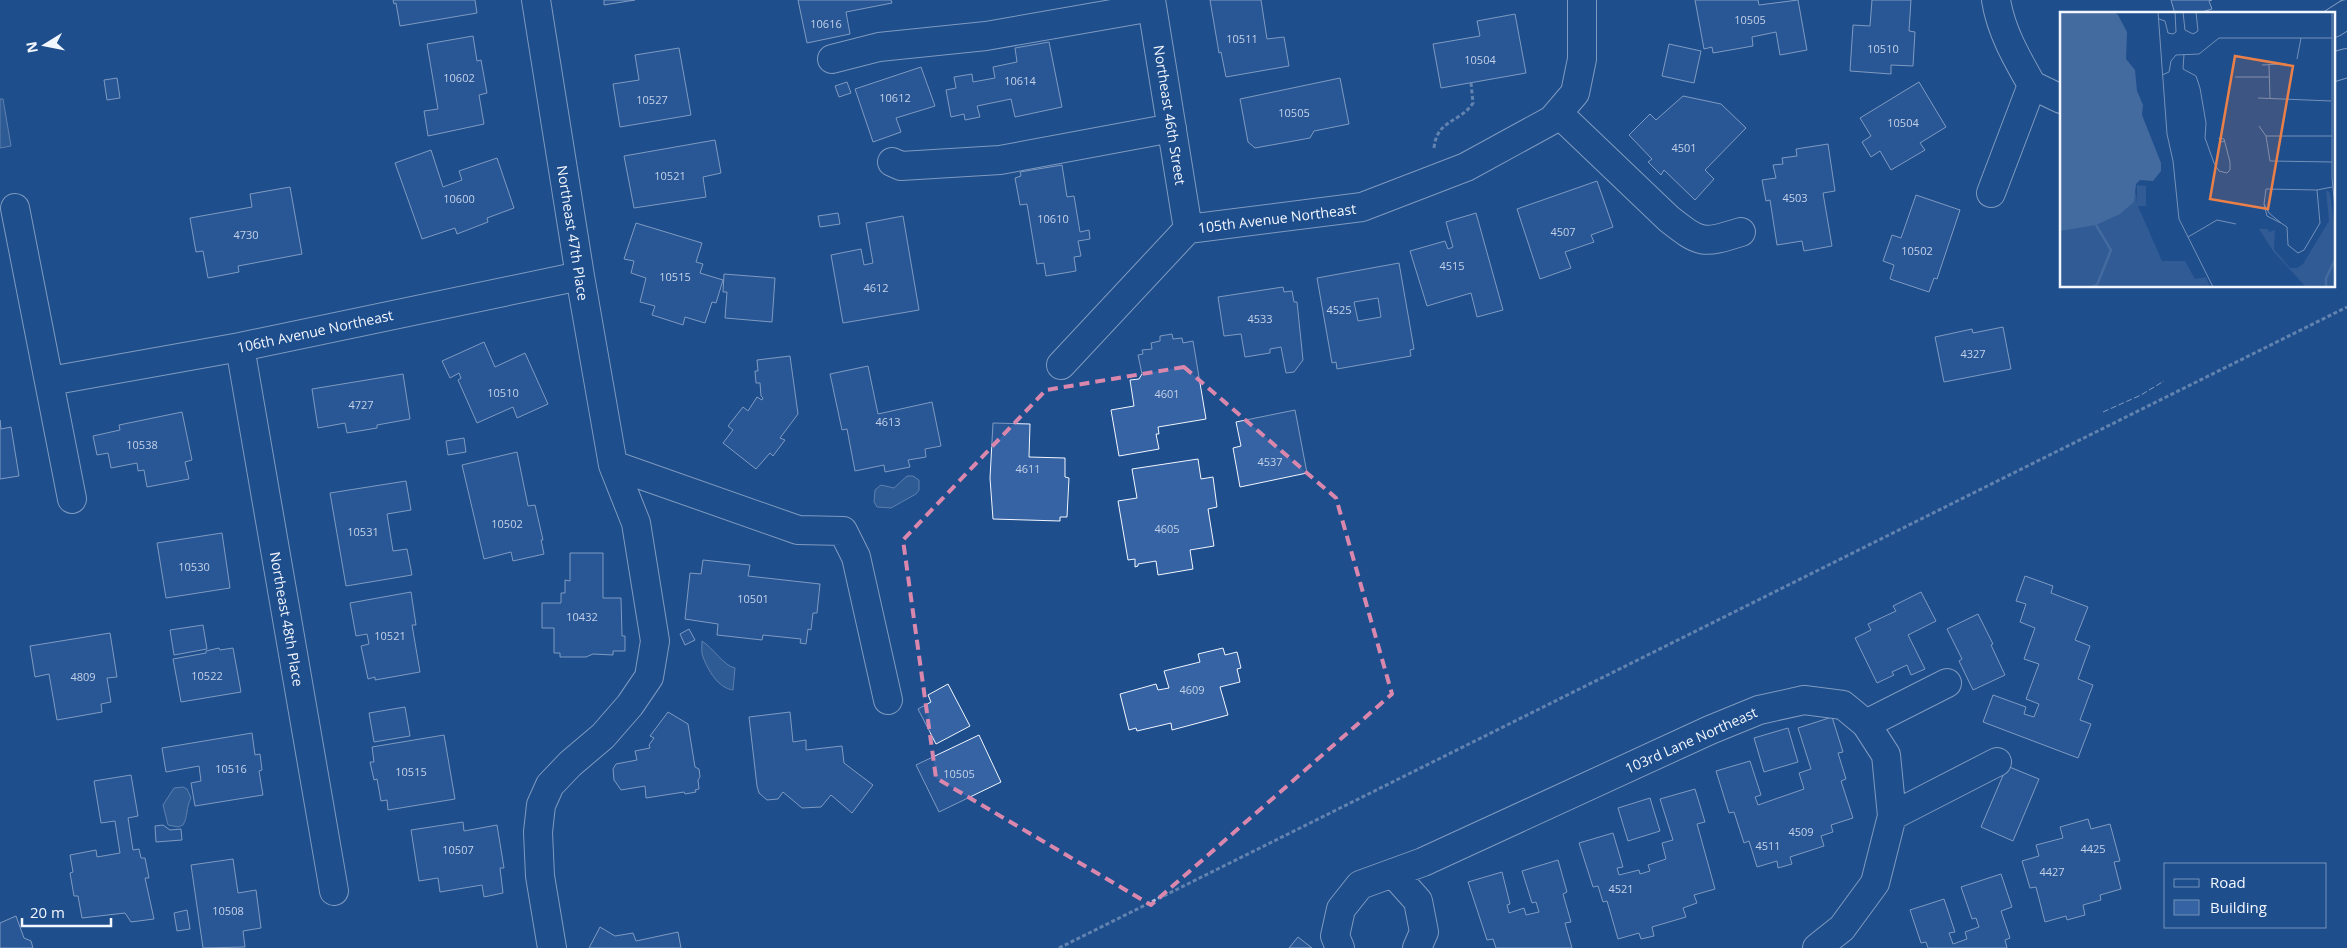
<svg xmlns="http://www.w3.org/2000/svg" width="2347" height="948" font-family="'Open Sans',sans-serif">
<rect width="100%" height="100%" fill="#1f4e8c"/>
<path fill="#446ba0" stroke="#a8bbd7" d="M 0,99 L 3,99 L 11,146 L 0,148 Z
M 907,476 L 913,476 L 919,480 L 919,490 L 916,494 L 891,508 L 877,507 L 874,502 L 875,490 L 881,485 L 894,488 Z
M 702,641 C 713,648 724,666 735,668 L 733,690 C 718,688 708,670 703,657 C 701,653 702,646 702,641 Z
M 183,787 L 187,789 L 191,798 C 186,807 188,817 183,825 L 178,827 L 168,825 L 163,805 L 174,788 Z"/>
<path fill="#3563a3" stroke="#f2f6ff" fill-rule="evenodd" d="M 393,0 L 475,0 L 477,13 L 400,26 L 396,3 L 394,4 Z
M 604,0 L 635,0 L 604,5 Z
M 798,0 L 891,0 L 892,3 L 846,12 L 850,34 L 807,43 Z
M 1210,0 L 1261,0 L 1267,39 L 1284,37 L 1289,66 L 1226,77 L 1221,52 L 1219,53 Z
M 1695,0 L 1758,0 L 1759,5 L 1798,0 L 1807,50 L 1780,55 L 1776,32 L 1752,37 L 1753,46 L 1713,53 L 1712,47 L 1704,49 Z
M 1872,0 L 1911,0 L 1909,31 L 1915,32 L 1913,66 L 1891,65 L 1891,74 L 1850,71 L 1853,25 L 1870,26 Z
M 2171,0 L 2212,0 L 2209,1 L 2212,9 L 2195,14 L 2175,14 Z
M 1515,14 L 1526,73 L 1441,88 L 1433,44 L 1480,36 L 1477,21 Z
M 473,36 L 477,61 L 481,60 L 487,93 L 479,95 L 484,124 L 428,136 L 424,111 L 438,109 L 427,44 Z
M 1049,42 L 1062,107 L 1015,117 L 1011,99 L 977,106 L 980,117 L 965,120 L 964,114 L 951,117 L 946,90 L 956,88 L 954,77 L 972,74 L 973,82 L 995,78 L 993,67 L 1017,62 L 1015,48 Z
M 1669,44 L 1701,51 L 1694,83 L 1662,76 Z
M 679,48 L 691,115 L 620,127 L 613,84 L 639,80 L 635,55 Z
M 921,67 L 935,106 L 896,118 L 901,132 L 873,142 L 855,89 Z
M 117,78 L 120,98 L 107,100 L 104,80 Z
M 1340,78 L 1349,124 L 1314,131 L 1310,138 L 1255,148 L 1248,142 L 1240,99 Z
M 847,82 L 851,93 L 839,97 L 835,86 Z
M 1919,82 L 1946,127 L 1920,143 L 1925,150 L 1891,170 L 1880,151 L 1871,157 L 1862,142 L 1871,136 L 1860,118 Z
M 1683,96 L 1721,104 L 1746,128 L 1705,170 L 1714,179 L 1695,200 L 1664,170 L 1661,175 L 1648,162 L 1652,159 L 1629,135 L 1650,114 L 1656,120 Z
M 715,140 L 721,173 L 703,177 L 706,197 L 634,208 L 624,156 Z
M 1828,144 L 1835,191 L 1823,193 L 1832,246 L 1804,251 L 1802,241 L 1777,245 L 1770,200 L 1766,201 L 1762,180 L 1776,178 L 1773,165 L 1783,164 L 1782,158 L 1797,156 L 1796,149 Z
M 431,150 L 443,187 L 462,180 L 459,171 L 497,158 L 514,208 L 487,218 L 488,222 L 457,234 L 455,228 L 422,239 L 395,163 Z
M 1062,165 L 1067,197 L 1074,196 L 1080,232 L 1089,230 L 1090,239 L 1078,241 L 1081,256 L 1074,257 L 1076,271 L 1046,276 L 1044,263 L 1037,264 L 1027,204 L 1020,205 L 1015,178 L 1021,176 L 1020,172 Z
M 1597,181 L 1613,227 L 1591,235 L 1594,242 L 1565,252 L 1571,268 L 1540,279 L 1517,209 Z
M 290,187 L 302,254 L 238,266 L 239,272 L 208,278 L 203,251 L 196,252 L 190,218 L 252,207 L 250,194 Z
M 1916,195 L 1960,210 L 1937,279 L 1934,278 L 1929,292 L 1890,279 L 1894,265 L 1883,261 L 1892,235 L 1901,238 Z
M 838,213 L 840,224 L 820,227 L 818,216 Z
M 1476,213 L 1503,310 L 1477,317 L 1471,293 L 1427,306 L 1410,251 L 1445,241 L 1448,249 L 1453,247 L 1446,222 Z
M 903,216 L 919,310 L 843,323 L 831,255 L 861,249 L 864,265 L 873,263 L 866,223 Z
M 636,223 L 702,243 L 696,262 L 703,264 L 700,273 L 723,280 L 716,303 L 712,302 L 705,323 L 685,317 L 683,325 L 652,315 L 655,306 L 640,302 L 646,278 L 631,273 L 634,261 L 624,259 Z
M 1399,263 L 1414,349 L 1410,350 L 1411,356 L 1337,369 L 1336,362 L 1332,363 L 1317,278 ZM 1378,298 L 1381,317 L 1358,321 L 1354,302 Z
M 724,274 L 775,278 L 772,322 L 725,318 L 727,292 L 723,292 Z
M 1283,287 L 1284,292 L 1292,291 L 1294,302 L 1297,302 L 1303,360 L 1294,372 L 1286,373 L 1281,347 L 1270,349 L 1270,353 L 1245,357 L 1241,334 L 1224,336 L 1218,297 Z
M 2003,327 L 2011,369 L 1944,382 L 1935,337 L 1972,329 L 1973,333 Z
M 1172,334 L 1173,339 L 1182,338 L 1183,343 L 1193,341 L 1206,419 L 1158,427 L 1159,434 L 1156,434 L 1159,449 L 1119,456 L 1111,410 L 1134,406 L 1130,380 L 1139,379 L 1142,374 L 1138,355 L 1143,354 L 1142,350 L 1152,349 L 1151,343 L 1160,341 L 1160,336 Z
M 484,342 L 495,367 L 525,353 L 548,404 L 517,418 L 513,407 L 477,423 L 458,380 L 461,378 L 459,373 L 450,378 L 442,361 Z
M 790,356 L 798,414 L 780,438 L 785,440 L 773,456 L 770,453 L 756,469 L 723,443 L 733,430 L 728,426 L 743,407 L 748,411 L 757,397 L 762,400 L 763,398 L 761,396 L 760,383 L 756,383 L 755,371 L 758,371 L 757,360 Z
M 868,366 L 878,414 L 932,402 L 941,446 L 925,449 L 926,457 L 908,460 L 910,467 L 885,472 L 884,465 L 855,471 L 847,429 L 842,430 L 830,374 Z
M 403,374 L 410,419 L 377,425 L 377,428 L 347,433 L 345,423 L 318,428 L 312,389 Z
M 1295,410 L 1307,473 L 1240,487 L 1233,448 L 1241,446 L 1236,422 Z
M 182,412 L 192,460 L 185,462 L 189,479 L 147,487 L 144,470 L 138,471 L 137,463 L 111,468 L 108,453 L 97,455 L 93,436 L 120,430 L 119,425 Z
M 0,420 L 1,429 L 11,427 L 19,476 L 0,479 Z
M 993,423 L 1030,424 L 1029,457 L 1065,458 L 1065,477 L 1069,478 L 1067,517 L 1060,517 L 1060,521 L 993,519 L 990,478 Z
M 464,438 L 466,452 L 448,455 L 446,441 Z
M 517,452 L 528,506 L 535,505 L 543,540 L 541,540 L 544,554 L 513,561 L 511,552 L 484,559 L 462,465 Z
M 1198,459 L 1201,479 L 1213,477 L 1217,507 L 1208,509 L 1214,546 L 1190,550 L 1193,569 L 1158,575 L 1156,561 L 1138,564 L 1138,566 L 1135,567 L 1135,559 L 1128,560 L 1118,501 L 1137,498 L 1132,469 Z
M 406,481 L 411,510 L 387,514 L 393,551 L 407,549 L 412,575 L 346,586 L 330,493 Z
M 222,533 L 230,588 L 166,598 L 157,543 Z
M 570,553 L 603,553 L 603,598 L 621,598 L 622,636 L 625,636 L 625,651 L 613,651 L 613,655 L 593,654 L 586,657 L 560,657 L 560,653 L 554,653 L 554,628 L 542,628 L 542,603 L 561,603 L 561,593 L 565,593 L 565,580 L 570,581 Z
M 703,560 L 750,565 L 748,576 L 820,584 L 817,613 L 813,613 L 811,630 L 808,629 L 806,644 L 800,643 L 801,639 L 763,635 L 762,640 L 717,635 L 718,624 L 685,619 L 690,573 L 701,574 Z
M 2025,576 L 2053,586 L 2051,593 L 2088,607 L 2075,640 L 2090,646 L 2078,679 L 2093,685 L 2080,720 L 2091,724 L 2078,758 L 1983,722 L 1993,695 L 2026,707 L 2024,714 L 2034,717 L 2039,704 L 2026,699 L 2039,664 L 2024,659 L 2035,628 L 2020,622 L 2026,604 L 2016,601 Z
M 411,592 L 416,625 L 412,625 L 420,672 L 375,680 L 375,677 L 368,679 L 361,646 L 369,644 L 367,634 L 356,636 L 350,603 Z
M 1921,592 L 1936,621 L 1908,635 L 1925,669 L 1911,675 L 1907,665 L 1892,672 L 1894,675 L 1877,683 L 1855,638 L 1871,630 L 1868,624 L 1896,611 L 1893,606 Z
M 1978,614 L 1993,644 L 1991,645 L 2005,675 L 1973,690 L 1959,661 L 1962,659 L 1947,629 Z
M 203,625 L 207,649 L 174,655 L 170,630 Z
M 689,629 L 695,640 L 685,645 L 680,634 Z
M 110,633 L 117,677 L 107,678 L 111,702 L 101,704 L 102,712 L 57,720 L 49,674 L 35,677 L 30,646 Z
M 219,648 L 220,650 L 233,648 L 241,692 L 181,702 L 173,659 L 206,653 L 206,651 Z
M 1223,648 L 1225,655 L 1237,652 L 1241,668 L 1237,669 L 1240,682 L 1220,687 L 1228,715 L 1172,730 L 1171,723 L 1137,731 L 1136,728 L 1129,730 L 1120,694 L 1156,684 L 1158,690 L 1169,688 L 1164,671 L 1200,662 L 1198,654 Z
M 948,684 L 970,726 L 936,744 L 918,709 L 931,702 L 928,695 Z
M 405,707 L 410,736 L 374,742 L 369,713 Z
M 668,712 L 688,724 L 695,767 L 699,769 L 700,777 L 698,780 L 699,789 L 695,790 L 696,792 L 685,794 L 684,792 L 646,798 L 645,786 L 621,790 L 614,780 L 613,769 L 616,764 L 637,760 L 635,751 L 650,748 L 649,745 L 654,738 L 650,736 Z
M 790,712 L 793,742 L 806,740 L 806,750 L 842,746 L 844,763 L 873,785 L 852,813 L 831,795 L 821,807 L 802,808 L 783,792 L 778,799 L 767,800 L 759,793 L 757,786 L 749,717 Z
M 1832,717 L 1843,752 L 1838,753 L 1846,779 L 1841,781 L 1853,818 L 1831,825 L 1833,832 L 1821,836 L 1824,846 L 1790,857 L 1792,864 L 1778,868 L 1777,861 L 1757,867 L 1749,841 L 1744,843 L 1734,812 L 1729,813 L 1716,771 L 1750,761 L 1761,795 L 1755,797 L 1758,805 L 1804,789 L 1799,773 L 1811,769 L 1798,728 Z
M 1788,728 L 1798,762 L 1764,772 L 1754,738 Z
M 252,733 L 255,755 L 260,754 L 262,770 L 259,771 L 263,795 L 195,806 L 191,783 L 201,781 L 199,766 L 166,772 L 162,748 Z
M 444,735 L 455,799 L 388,810 L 387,800 L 381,801 L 377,779 L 374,780 L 370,762 L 374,762 L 372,747 Z
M 979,735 L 1001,782 L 939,812 L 916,765 Z
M 2007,766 L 2039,779 L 2013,841 L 1981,827 Z
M 131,775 L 138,816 L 128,818 L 133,850 L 139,849 L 141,858 L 145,858 L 149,878 L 145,878 L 154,919 L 131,922 L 125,913 L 82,918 L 78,896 L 74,896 L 70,873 L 73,872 L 70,855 L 96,850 L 97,857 L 120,853 L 115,821 L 101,823 L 94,781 Z
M 1695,789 L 1705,822 L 1697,824 L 1715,889 L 1694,895 L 1697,903 L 1683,908 L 1686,917 L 1652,927 L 1654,936 L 1641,939 L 1639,933 L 1618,939 L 1607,901 L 1603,902 L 1598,886 L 1593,887 L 1579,843 L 1613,833 L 1623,867 L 1617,868 L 1619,875 L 1639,870 L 1640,874 L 1650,871 L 1648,865 L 1666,859 L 1662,843 L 1673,840 L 1660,799 Z
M 1650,798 L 1660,831 L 1628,841 L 1618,808 Z
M 2088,819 L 2091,829 L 2110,824 L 2120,861 L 2114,862 L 2121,889 L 2100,895 L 2101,900 L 2083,905 L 2085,915 L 2067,920 L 2066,916 L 2045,922 L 2036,887 L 2030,888 L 2022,861 L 2039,856 L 2036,845 L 2063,838 L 2060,827 Z
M 463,822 L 464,831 L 497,825 L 504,868 L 500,868 L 503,893 L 484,897 L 482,885 L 440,892 L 438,878 L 419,881 L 411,830 Z
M 163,825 L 170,830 L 181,829 L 182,840 L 156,842 L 155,826 Z
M 233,859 L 238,893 L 256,890 L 261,928 L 243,931 L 245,947 L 203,948 L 191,865 Z
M 1558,860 L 1567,892 L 1563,894 L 1571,922 L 1565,923 L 1572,948 L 1496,948 L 1493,939 L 1487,940 L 1468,882 L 1502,872 L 1510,904 L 1507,905 L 1509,913 L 1524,908 L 1526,915 L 1539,912 L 1536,902 L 1532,903 L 1522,871 Z
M 2001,874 L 2012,907 L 2001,911 L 2010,938 L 2005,940 L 2007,948 L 1928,948 L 1926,942 L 1921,943 L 1910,910 L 1944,899 L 1955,932 L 1949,933 L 1953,944 L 1967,939 L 1965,932 L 1979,927 L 1976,918 L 1972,919 L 1961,887 Z
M 187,910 L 190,929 L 177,931 L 174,913 Z
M 16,916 L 24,938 L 31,941 L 33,948 L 0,948 L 0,923 Z
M 600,927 L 615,936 L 633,933 L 636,941 L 678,932 L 681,948 L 589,948 Z
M 1298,937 L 1312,948 L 1289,948 Z"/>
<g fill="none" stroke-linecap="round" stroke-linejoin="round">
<g stroke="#f2f6ff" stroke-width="30">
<path id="minor" d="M 536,0 L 580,276 L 613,465 L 636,523 L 655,641 L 649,677 L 630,705 L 603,736 L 570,764 L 550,785 L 541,805 L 538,832 L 540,876 L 552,948
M 1151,0 L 1188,229
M 1996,0 C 2001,31 2016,57 2032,85
M 2333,23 L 2347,14
M 832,59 L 879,47 L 986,36 L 1152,7
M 2333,67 L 2347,63
M 2032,85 L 2061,99
M 1558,113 L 1669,219 C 1701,244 1702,244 1741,232
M 892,162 L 901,166 L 1000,160 L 1172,128
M 1991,193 L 2032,85
M 15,208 L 72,499
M 240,347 L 334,891
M 1061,365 L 1188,229 L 1362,207 L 1466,167 L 1552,120 L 1575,93 L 1582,59 L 1582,0
M 50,381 L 240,347 L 580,276
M 613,465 L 798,530 L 843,531 L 856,557 L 888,700
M 1866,724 L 1947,683
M 1892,816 L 1997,762
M 1393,873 L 1418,901 L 1424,932 L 1417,948
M 1340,948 L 1335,936 L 1341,909 L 1360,885 L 1423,862 L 1710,730 L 1759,710 L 1804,700 L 1843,705 L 1866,724 L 1886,755 L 1892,816 L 1875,883 L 1842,928 L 1817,948"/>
</g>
<path stroke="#b3c4dc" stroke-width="3" stroke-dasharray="4 2.5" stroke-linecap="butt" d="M 1434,148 C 1437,119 1460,123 1473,103 L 1471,83
M 1059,948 L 2347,307"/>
<use href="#minor" stroke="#1f4e8c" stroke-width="28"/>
<path stroke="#f2f6ff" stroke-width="1" stroke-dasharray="6 2.5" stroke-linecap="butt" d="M 2103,412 L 2141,395 L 2164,381"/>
</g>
<path d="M0 0H2347V948H0ZM 1184,367 L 1336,498 L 1392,694 L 1151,905 L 936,778 L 903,540 L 1046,390 Z" fill="#1f4e8c" fill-opacity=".55" fill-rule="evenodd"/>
<path fill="none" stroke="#da87ad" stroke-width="4" stroke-dasharray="10 6" stroke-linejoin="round" d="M 1184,367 L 1336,498 L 1392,694 L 1151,905 L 936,778 L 903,540 L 1046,390 Z"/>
<g text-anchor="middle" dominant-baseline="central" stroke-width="4" stroke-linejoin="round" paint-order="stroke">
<g font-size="11" fill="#c3d1e8">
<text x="1750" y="19">10505</text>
<text x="826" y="23">10616</text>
<text x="1242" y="38">10511</text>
<text x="1883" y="48">10510</text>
<text x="1480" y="59">10504</text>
<text x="459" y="77">10602</text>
<text x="1020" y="80">10614</text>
<text x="895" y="97">10612</text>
<text x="652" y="99">10527</text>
<text x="1294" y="112">10505</text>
<text x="1903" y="122">10504</text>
<text x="1684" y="147">4501</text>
<text x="670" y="175">10521</text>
<text x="1795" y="197">4503</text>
<text x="459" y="198">10600</text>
<text x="1053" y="218">10610</text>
<text x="1563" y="231">4507</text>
<text x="246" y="234">4730</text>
<text x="1917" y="250">10502</text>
<text x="1452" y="265">4515</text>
<text x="675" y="276">10515</text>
<text x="876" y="287">4612</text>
<text x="1339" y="309">4525</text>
<text x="1260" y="318">4533</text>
<text x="1973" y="353">4327</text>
<text x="503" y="392">10510</text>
<text x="1167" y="393">4601</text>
<text x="361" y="404">4727</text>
<text x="888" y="421">4613</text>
<text x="142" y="444">10538</text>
<text x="1270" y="461">4537</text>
<text x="1028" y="468">4611</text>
<text x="507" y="523">10502</text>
<text x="1167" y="528">4605</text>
<text x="363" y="531">10531</text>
<text x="194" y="566">10530</text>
<text x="753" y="598">10501</text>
<text x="582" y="616">10432</text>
<text x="390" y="635">10521</text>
<text x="207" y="675">10522</text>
<text x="83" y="676">4809</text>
<text x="1192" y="689">4609</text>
<text x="231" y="768">10516</text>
<text x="411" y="771">10515</text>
<text x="959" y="773">10505</text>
<text x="1801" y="831">4509</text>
<text x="1768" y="845">4511</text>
<text x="2093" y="848">4425</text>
<text x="458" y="849">10507</text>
<text x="2052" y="871">4427</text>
<text x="1621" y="888">4521</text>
<text x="228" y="910">10508</text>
</g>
<g font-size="14" fill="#f2f6ff" stroke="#1f4e8c">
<text transform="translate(1170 115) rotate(81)">Northeast 46th Street</text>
<text transform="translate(1277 218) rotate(-7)">105th Avenue Northeast</text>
<text transform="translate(573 233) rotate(81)">Northeast 47th Place</text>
<text transform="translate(315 331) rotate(-12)">106th Avenue Northeast</text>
<text transform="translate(287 619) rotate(80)">Northeast 48th Place</text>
<text transform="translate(1691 740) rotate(-24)">103rd Lane Northeast</text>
</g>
</g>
<g transform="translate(2060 12)">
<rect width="275" height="275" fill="#1f4e8c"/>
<path d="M 77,173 L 86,174 L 86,194 L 78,194 L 102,249 L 125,249 L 135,267 L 146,265 L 150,275 L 0,275 L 0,194 L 76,181 L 77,191 ZM 266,178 L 270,181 L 275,217 L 275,275 L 246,275 L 213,239 L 199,217 L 208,217 L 209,220 L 215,218 L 214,237 L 230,256 L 237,256 L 243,252 L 269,209 Z" fill="#305b95"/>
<path d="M 0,0 L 55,0 L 58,3 L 67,20 L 66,47 L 75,58 L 77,79 L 83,93 L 82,103 L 101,151 L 101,159 L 93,169 L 80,168 L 76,172 L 74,190 L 60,202 L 36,213 L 0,219 Z" fill="#446ba0"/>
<path fill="none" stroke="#446ba0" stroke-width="2.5" d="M 31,275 L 37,273 L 51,238 L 36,213M 266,275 L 266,266 L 275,248"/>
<path fill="none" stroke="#7391ba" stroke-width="1" d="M 98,0 L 107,122 L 113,149 L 119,207 L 153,275M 123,0 L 125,18 L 133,22 L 138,19 L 136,0M 272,0 L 272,166 L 275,196M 99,7 L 105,9 L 108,21 L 113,22 L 116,20 L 115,0M 124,42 L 123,57 L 136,64 L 140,76 L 146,111 L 145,126 L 154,151 L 159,159 L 167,161 L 170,158 L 170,150 L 164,127 L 159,126 L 161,130 L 165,129M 237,47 L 241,26M 202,53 L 220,52M 209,53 L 210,86M 102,63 L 109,60 L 111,49 L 116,43 L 139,42 L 159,26 L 272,26M 175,65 L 209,65M 198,86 L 271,89M 199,114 L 206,124 L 210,149 L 272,150M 206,124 L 272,124M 206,177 L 257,178 L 272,175M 204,192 L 207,204 L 221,211 L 209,201 L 204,192 L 206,177M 221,211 L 227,215 L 228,233 L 238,241M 128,225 L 157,208 L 176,212M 238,241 L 244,238 L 260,211 L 257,178"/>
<path fill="#ea8049" fill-opacity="0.15" stroke="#ea8049" stroke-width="2.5" d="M 175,44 L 233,54 L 208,197 L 150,187 Z"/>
<rect width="275" height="275" fill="none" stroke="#f2f6ff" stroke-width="2.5"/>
</g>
<rect x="2164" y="863" width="162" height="65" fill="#1f4e8c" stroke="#7391ba"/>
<rect x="2174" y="879" width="25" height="8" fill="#1f4e8c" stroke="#7391ba"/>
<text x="2210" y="888" font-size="15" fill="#f2f6ff">Road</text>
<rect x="2174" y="900" width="25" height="15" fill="#3563a3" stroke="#7391ba"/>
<text x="2210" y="913" font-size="15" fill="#f2f6ff">Building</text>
<g transform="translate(45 45) rotate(260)" stroke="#1f4e8c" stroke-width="4" paint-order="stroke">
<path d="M0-4L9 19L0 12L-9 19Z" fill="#f2f6ff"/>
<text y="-8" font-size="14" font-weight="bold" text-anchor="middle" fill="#f2f6ff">N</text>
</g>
<path d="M22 918v8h89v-8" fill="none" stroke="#f2f6ff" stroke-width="2.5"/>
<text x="30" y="918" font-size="15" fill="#f2f6ff" stroke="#1f4e8c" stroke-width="4" paint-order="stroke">20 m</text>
</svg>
